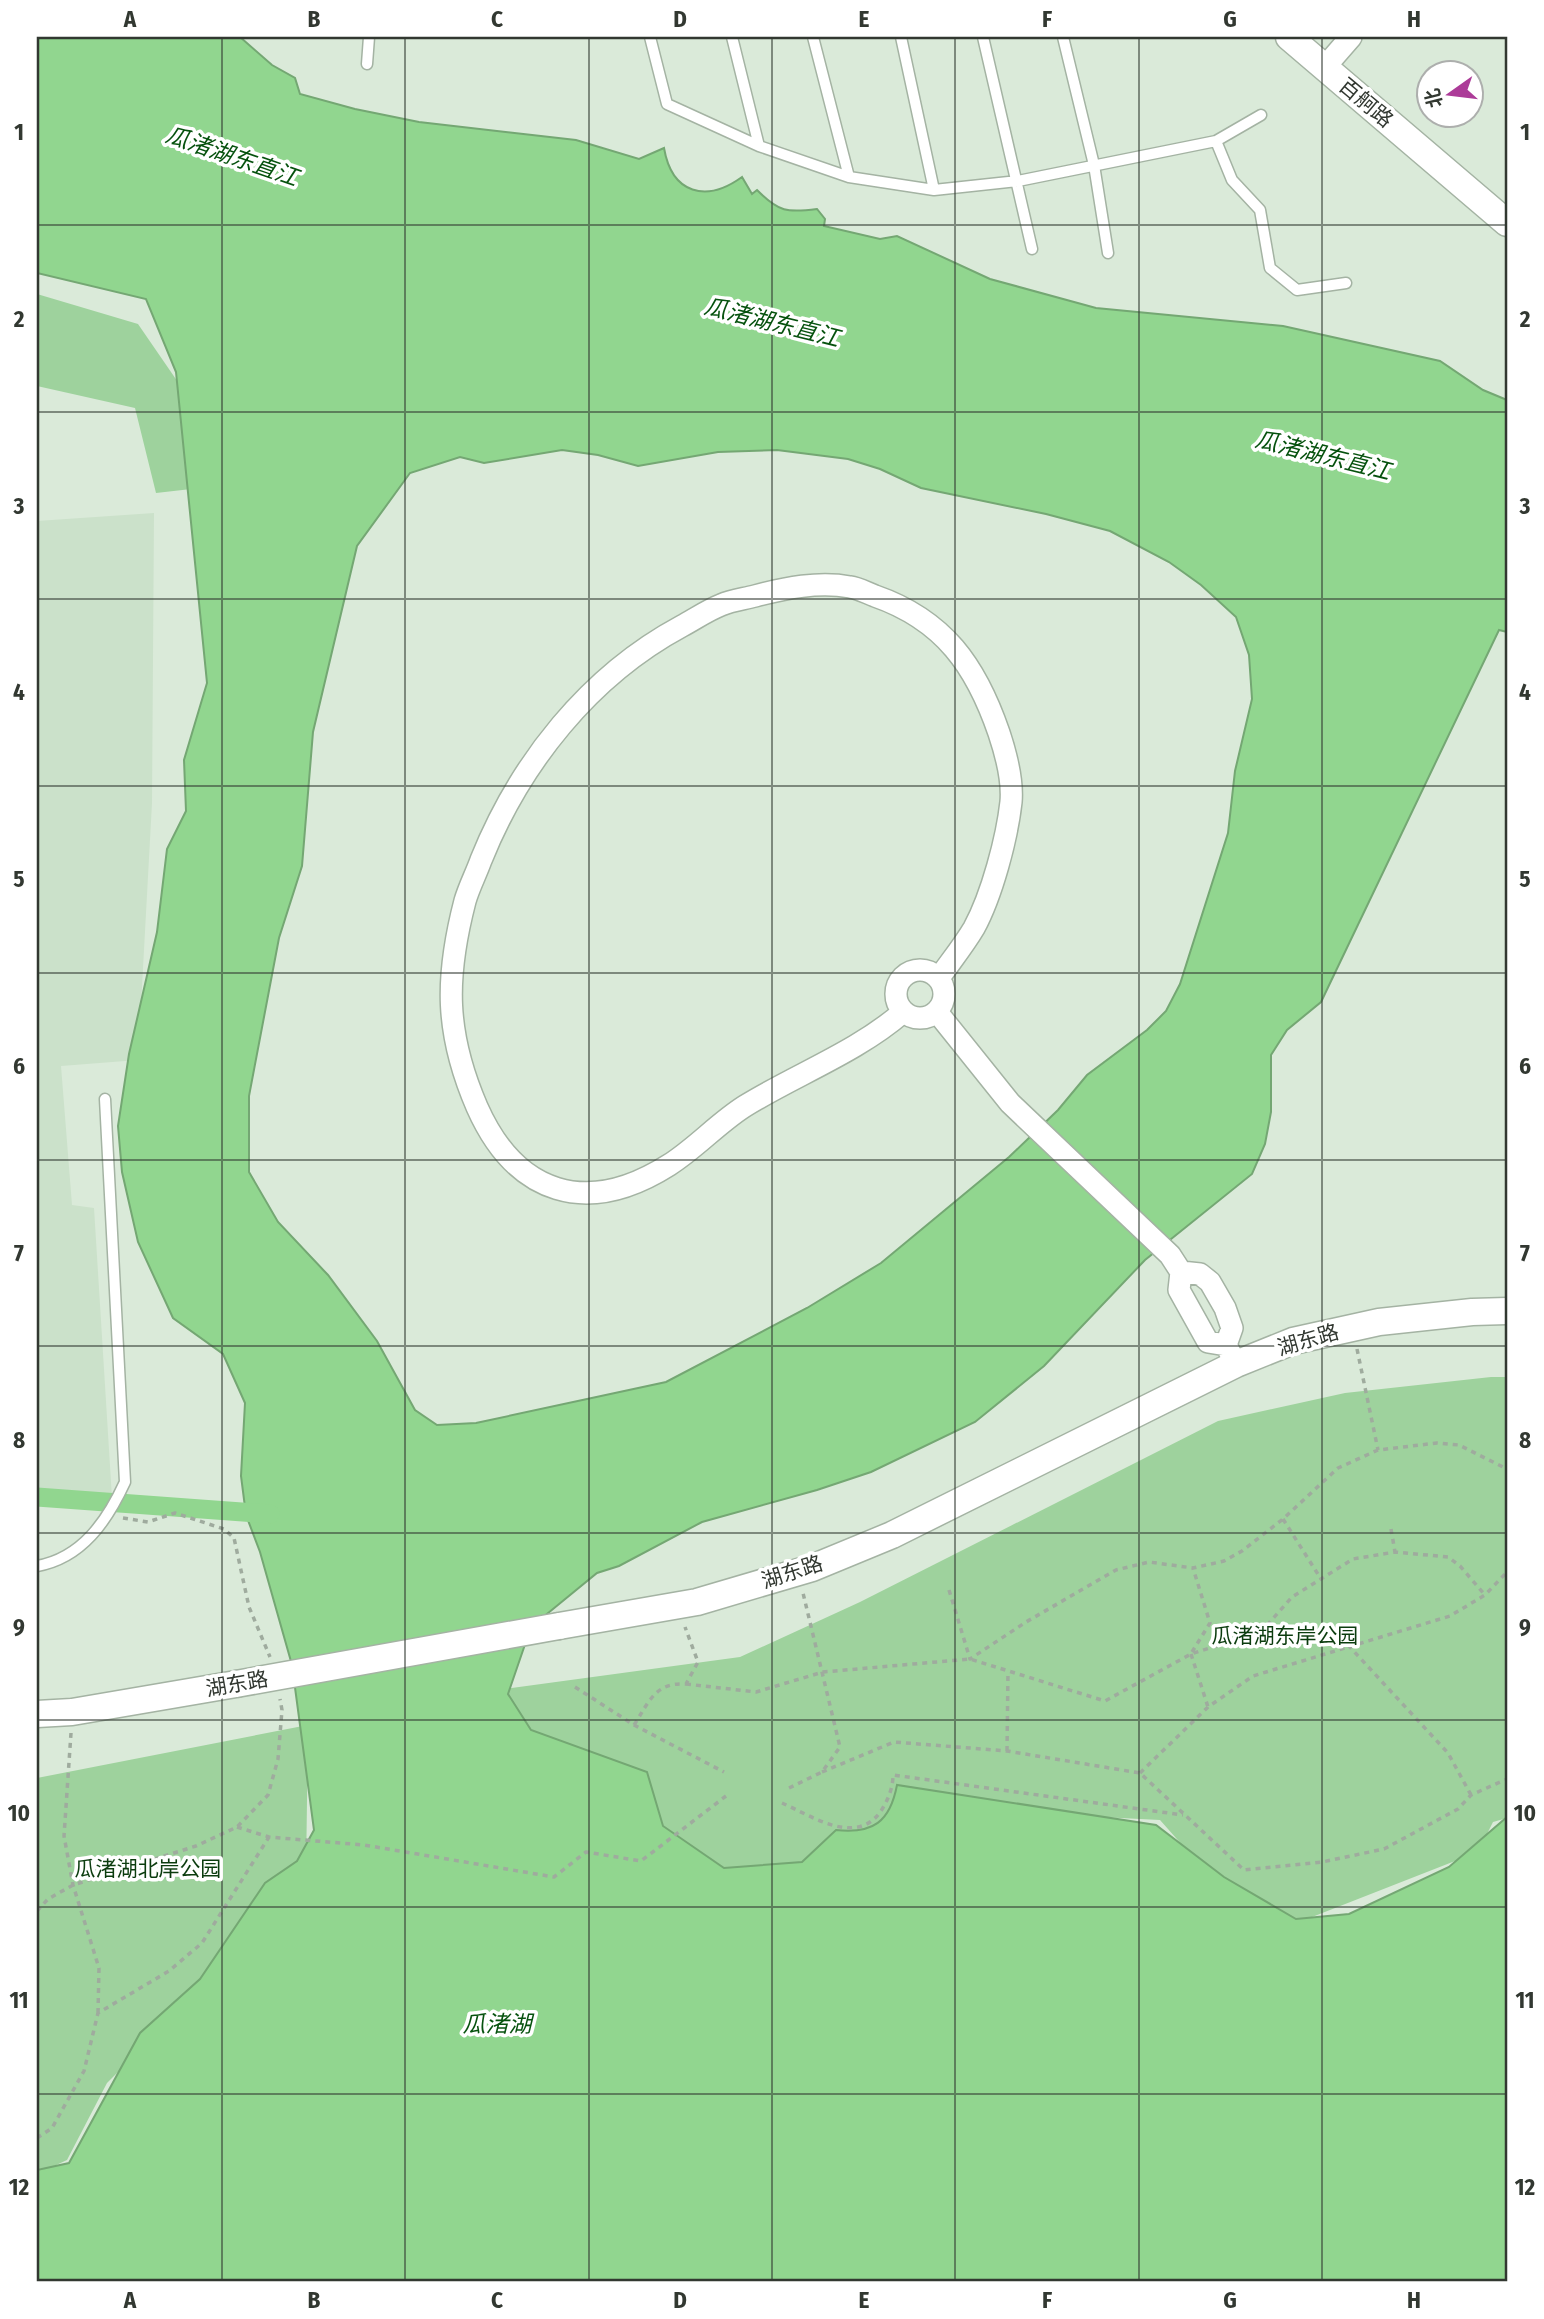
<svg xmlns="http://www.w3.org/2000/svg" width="1544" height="2319" font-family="'Fira Sans Condensed','Noto Sans SC',sans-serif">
<rect width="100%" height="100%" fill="#daead9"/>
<path fill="#cbe1ca" d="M 154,513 L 152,803 L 138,1060 L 61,1066 L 72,1205 L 94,1208 L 112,1498 L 37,1493 L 37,521 Z"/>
<path fill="#9ed29d" d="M 37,294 L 138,324 L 182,388 L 200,488 L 156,493 L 135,408 L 37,386 Z
M 1491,1377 L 1507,1377 L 1507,1818 L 1493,1822 L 1478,1852 L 1284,1928 L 1247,1918 L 1160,1820 L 899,1807 L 880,1845 L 720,1888 L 519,1745 L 497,1690 L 740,1657 L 860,1602 L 1218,1421 L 1345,1393 Z
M 308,1725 L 306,1875 L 186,2004 L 107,2083 L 67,2160 L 37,2174 L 37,1778 Z"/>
<path fill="#91d68f" stroke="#74a773" stroke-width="2" fill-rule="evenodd" d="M 37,37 L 240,37 L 272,65 L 295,78 L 300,94 L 355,109 L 419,122 L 576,140 L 639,159 L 664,148 C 672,194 706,203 742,177 L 752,194 L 757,190 C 779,212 787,213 817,209 L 825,219 L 824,226 L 880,239 L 897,236 L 990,279 L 1096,308 L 1283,326 L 1440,361 L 1483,390 L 1507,400 L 1507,632 L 1499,630 L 1321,1002 L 1287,1030 L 1271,1055 L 1271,1112 L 1265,1144 L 1252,1174 L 1145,1260 L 1044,1366 L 975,1422 L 871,1472 L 817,1490 L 702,1522 L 619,1566 L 597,1573 L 531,1627 L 508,1694 L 531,1730 L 647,1772 L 663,1826 L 724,1868 L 802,1862 L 836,1830 C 873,1834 890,1822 897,1785 L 1156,1825 L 1224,1877 L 1296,1919 L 1349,1914 L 1449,1867 L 1507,1817 L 1507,2282 L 37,2282 L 37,2170 L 69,2163 L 140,2033 L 200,1979 L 265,1883 L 297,1861 L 314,1830 L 292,1665 L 260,1552 L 246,1515 L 241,1476 L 245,1403 L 223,1354 L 173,1318 L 138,1242 L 122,1172 L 118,1126 L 129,1054 L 157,932 L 167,849 L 186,811 L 184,760 L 207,683 L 176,372 L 146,299 L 37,273 ZM 562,450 L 598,455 L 638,466 L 718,452 L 777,450 L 848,459 L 880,469 L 921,488 L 1046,514 L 1110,531 L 1169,562 L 1201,585 L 1236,617 L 1249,655 L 1252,699 L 1235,771 L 1228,833 L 1180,984 L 1166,1011 L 1147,1030 L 1087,1075 L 1058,1110 L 1009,1157 L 881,1263 L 807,1308 L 666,1382 L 476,1423 L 437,1425 L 415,1410 L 377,1341 L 328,1275 L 278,1222 L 249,1172 L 249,1096 L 279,938 L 302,866 L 313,732 L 357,546 L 410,473 L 460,457 L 484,463 Z"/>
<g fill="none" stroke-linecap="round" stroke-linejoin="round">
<path stroke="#91d68f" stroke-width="19" d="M 37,1497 L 270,1514"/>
<g stroke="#a4b3a3" stroke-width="13">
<path id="service" d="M 650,37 L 667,104 L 759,146 L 849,177 L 934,190 L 1018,181 L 1216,141 L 1261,115
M 732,37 L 759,146
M 813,37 L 849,177
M 901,37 L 934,190
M 983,37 L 1032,249
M 1063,37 L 1094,165 L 1108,253
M 367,64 L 369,37
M 1216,141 L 1232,180 L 1260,210 L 1270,268 L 1297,290 L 1346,283
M 37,1566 C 82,1558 107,1521 125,1482 L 105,1099"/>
</g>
<g stroke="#a4b3a3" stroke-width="24">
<path id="minor" d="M 1324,68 L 1351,37
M896 994a24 24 0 1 1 48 0a24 24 0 1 1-48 0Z
M 903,1012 C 857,1052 797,1074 745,1106 C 718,1123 696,1148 669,1165 C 587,1217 516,1195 477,1107 C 445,1033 445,978 465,901 C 469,887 476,874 481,860 C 520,763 589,676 682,626 C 695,619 708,610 721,605 C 732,600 744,599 755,596 C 785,588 819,581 850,587 C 858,588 867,593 875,596 C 944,620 976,666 999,733 C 1006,754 1013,780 1011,802 C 1007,838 992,895 974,928 C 964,945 951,961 939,978
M 937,1012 L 1010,1103 L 1170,1255 L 1181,1272
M 1226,1345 L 1208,1342 L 1179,1290 L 1181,1272 L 1200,1274 L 1210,1282 L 1225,1308 L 1232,1328 L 1226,1345 L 1236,1364"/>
</g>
<g stroke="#a4b3a3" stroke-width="29">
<path id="tertiary" d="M 1289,37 L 1507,223
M 559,1626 L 697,1602 L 812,1568 L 892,1535 L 1236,1364 L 1293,1341 L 1379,1322 L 1472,1312 L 1507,1311
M 37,1714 L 72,1712 L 236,1684"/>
</g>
<path stroke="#9fab9e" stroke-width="3.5" stroke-dasharray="5 5" stroke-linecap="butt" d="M 1357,1349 L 1378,1450
M 123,1518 L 148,1522 L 175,1513 L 224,1529 L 234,1538 L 249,1607 L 270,1657
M 1283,1519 L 1321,1579
M 1391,1529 L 1395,1552
M 949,1590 L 970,1659 L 1026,1622 L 1116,1570 L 1149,1562 L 1193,1568 L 1224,1561 L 1242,1551 L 1283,1519 L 1338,1468 L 1378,1450 L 1437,1443 L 1459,1445 L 1507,1469
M 1348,1645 L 1448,1753 L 1471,1795
M 1192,1652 L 1210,1623 L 1193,1568
M 1191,1654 L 1208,1707
M 686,1684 L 756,1692 L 823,1672 L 970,1659 L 1105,1701 L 1191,1654 L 1261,1632 L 1292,1597 L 1353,1559 L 1395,1552 L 1448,1557 L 1460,1566 L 1485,1595
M 575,1687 L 634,1725 L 724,1772
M 634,1725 C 649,1702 655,1682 686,1684 L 698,1662 L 685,1627
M 71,1733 L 64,1836 L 73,1885 L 99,1968 L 98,2013
M 1007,1751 L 1008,1671
M 822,1772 L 894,1742 L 1007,1751 L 1140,1773 L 1244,1870 L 1322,1862 L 1384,1849 L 1458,1809 L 1471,1795 L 1507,1779
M 1140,1773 L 1208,1707 L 1253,1676 L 1450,1616 L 1485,1595 L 1507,1572
M 789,1788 L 822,1772 L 840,1747 L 803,1593
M 782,1803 C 812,1816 856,1847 881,1811 C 888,1800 893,1788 893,1775 L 1183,1815
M 237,1827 L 269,1837 L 364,1845 L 554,1877 L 586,1852 L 641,1861 L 726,1796
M 37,1911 L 48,1899 L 73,1885 L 196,1846 L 237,1827 L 268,1795 L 278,1759 L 282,1710 L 280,1699
M 37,2138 L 52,2128 L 84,2071 L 98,2013 L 169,1971 L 202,1943 L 269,1837"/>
<use href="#service" stroke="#fff" stroke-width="10"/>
<use href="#minor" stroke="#fff" stroke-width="21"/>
<use href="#tertiary" stroke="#fff" stroke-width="26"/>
<g stroke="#a4b3a3" stroke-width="29" stroke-linecap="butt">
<path id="tertiary-bridge" d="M 236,1684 L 559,1626"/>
</g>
<use href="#tertiary-bridge" stroke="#fff" stroke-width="26"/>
</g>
<path fill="none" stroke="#323831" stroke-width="2" stroke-opacity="0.55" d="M 222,37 L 222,2282M 405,37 L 405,2282M 589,37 L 589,2282M 772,37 L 772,2282M 955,37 L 955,2282M 1139,37 L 1139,2282M 1322,37 L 1322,2282M 37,225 L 1507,225M 37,412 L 1507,412M 37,599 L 1507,599M 37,786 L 1507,786M 37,973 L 1507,973M 37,1160 L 1507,1160M 37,1346 L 1507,1346M 37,1533 L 1507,1533M 37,1720 L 1507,1720M 37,1907 L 1507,1907M 37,2094 L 1507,2094"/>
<g text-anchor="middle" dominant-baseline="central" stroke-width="7" stroke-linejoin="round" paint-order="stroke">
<g font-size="21" fill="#323831" stroke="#fff">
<text transform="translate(1366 103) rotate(40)">百舸路</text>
<text transform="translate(1308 1340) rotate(-16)">湖东路</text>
<text transform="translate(792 1572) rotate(-18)">湖东路</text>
<text transform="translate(237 1684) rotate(-10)">湖东路</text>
</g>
<g font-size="21" fill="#0b3c0e" stroke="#fff">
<text x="1285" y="1636">瓜渚湖东岸公园</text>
<text x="148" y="1869">瓜渚湖北岸公园</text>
</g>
<g font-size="23" font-style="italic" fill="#06520e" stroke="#fff">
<text transform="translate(232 156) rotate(19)">瓜渚湖东直江</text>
<text transform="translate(772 322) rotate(14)">瓜渚湖东直江</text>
<text transform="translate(1323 455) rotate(14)">瓜渚湖东直江</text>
<text x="497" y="2024">瓜渚湖</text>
</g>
</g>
<rect width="1544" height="2319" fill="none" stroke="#ffffff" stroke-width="77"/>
<g transform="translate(1450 94) rotate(256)"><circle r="33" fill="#ffffff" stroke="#adafad" stroke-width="2"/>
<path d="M0-5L12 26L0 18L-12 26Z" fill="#ac3b98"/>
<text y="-10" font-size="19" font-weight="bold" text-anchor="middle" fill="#323831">北</text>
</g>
<rect x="38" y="38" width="1468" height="2242" fill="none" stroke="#323831" stroke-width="2.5"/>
<g font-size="23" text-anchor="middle" font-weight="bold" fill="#323831">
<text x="130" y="27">A</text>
<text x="314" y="27">B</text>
<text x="497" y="27">C</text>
<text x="680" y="27">D</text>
<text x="864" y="27">E</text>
<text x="1047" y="27">F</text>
<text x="1230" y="27">G</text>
<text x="1414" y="27">H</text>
<text x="19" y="140">1</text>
<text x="1525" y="140">1</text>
<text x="19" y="327">2</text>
<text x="1525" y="327">2</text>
<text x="19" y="514">3</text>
<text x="1525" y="514">3</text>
<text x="19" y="700">4</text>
<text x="1525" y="700">4</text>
<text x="19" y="887">5</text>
<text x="1525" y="887">5</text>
<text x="19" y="1074">6</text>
<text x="1525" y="1074">6</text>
<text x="19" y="1261">7</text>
<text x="1525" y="1261">7</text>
<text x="19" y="1448">8</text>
<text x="1525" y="1448">8</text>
<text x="19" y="1635">9</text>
<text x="1525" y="1635">9</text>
<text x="19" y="1821">10</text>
<text x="1525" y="1821">10</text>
<text x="19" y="2008">11</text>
<text x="1525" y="2008">11</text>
<text x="19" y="2195">12</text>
<text x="1525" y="2195">12</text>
<text x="130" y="2308">A</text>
<text x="314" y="2308">B</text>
<text x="497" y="2308">C</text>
<text x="680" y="2308">D</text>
<text x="864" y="2308">E</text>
<text x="1047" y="2308">F</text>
<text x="1230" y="2308">G</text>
<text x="1414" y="2308">H</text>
</g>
</svg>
